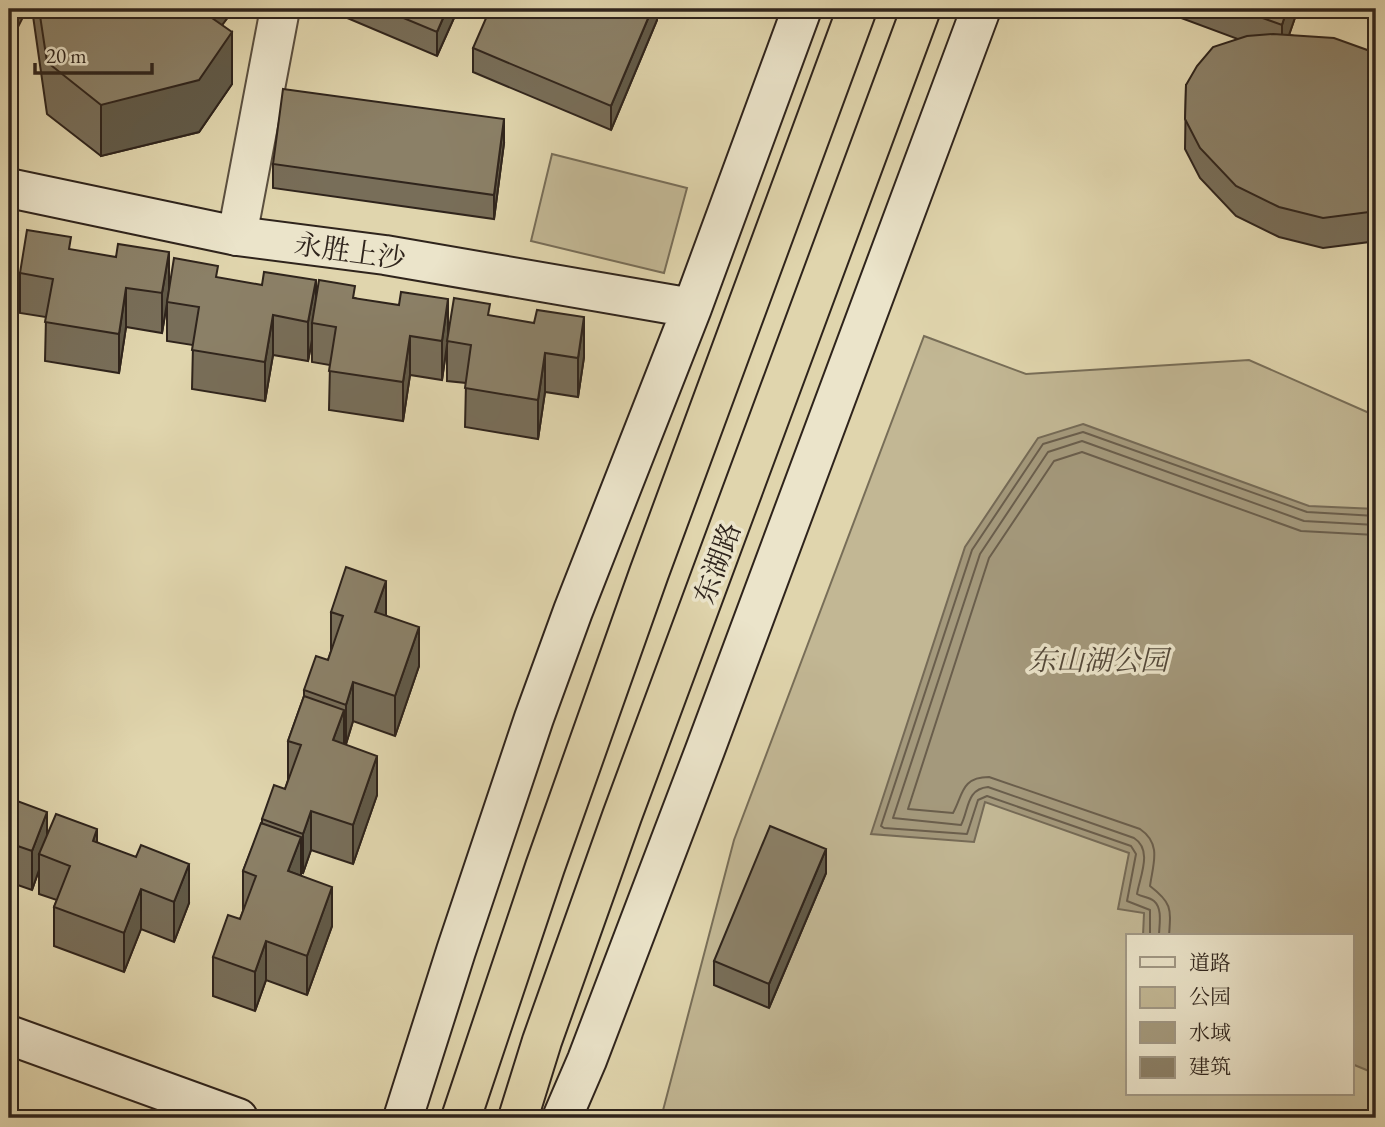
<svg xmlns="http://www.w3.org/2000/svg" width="1385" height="1127" font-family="'EB Garamond','Noto Serif SC',serif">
<rect width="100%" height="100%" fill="#e0d5ad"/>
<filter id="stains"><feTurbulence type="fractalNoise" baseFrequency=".00286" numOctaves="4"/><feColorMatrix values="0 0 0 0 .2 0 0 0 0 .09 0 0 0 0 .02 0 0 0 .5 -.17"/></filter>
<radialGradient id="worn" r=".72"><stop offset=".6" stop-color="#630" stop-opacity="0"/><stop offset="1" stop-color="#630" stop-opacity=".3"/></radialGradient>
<path fill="#c2b794" stroke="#786e58" stroke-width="2" fill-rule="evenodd" d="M 552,154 L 687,188 L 664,273 L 531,241 Z
M 924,336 L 1026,374 L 1249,360 L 1376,416 L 1376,1118 L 661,1118 L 734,840 ZM 1128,936 L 1352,936 L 1352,1094 L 1128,1094 Z"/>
<path fill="#a4997c" stroke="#756a56" stroke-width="2" d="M 1083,424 L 1309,506 L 1376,509 L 1376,1074 L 1352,1064 L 1352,936 L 1143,936 L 1144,913 L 1118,909 L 1129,853 L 985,802 L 974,842 L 871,834 L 965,547 L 1038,438 Z"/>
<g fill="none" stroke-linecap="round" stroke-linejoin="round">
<path stroke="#6a5e4c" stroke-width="2" d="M 1150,936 L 1150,910 L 1127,901 L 1136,854 L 1131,846 L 987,796 L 978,800 L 967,834 L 884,828 L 881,826 L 972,550 L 1043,444 L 1083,432 L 1307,512 L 1376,516
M 1159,936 C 1159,925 1163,909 1154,901 C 1149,897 1142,897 1137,894 C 1140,876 1153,850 1134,838 L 988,787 C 966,789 969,810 961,825 L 893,818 L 980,554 L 1048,452 L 1082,441 L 1304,521 L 1376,525
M 1169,936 C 1171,908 1172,903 1150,886 C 1153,864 1162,844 1140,829 L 989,777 C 961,777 963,795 953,813 L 908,809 L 989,558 L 1054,461 L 1082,452 L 1301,531 L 1376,535"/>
<g stroke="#5b5040" stroke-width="42">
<path id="street" d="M 237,236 L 280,9"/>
</g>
<g stroke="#2f241c" stroke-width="42">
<path id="secondary" d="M 9,188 L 237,236 L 385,255 L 692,308
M 9,1035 L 238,1118
M 403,1118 L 456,951 L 534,718 L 573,611 L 692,308 L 802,9
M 562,1118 L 587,1060 L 705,750 L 981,9"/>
</g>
<g stroke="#2f241c" stroke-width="42">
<path id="highway" d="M 461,1118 L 545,867 L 649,573 L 857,9
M 518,1118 L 542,1041 L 622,816 L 921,9"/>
</g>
<use href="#street" stroke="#ebe4ca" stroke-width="38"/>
<use href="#secondary" stroke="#ebe4ca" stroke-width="38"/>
<use href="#highway" stroke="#e0d5ad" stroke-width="38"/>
</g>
<path fill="#786e59" stroke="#2f241c" stroke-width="2" d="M 32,9 L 234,9 L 222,25 L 232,84 L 199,132 L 101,156 L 47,114 Z
M 326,9 L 458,9 L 437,56 Z
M 657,9 L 657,20 L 611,130 L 473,72 L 473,48 Z
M 1157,9 L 1298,9 L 1289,35 L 1370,51 L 1369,242 L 1323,248 L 1279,237 L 1236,216 L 1200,178 L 1185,149 L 1186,85 L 1238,39 Z
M 504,143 L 494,219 L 273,188 L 273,164 Z
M 9,229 L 18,270 L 12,311 L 9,310 Z
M 71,250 L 169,291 L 218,278 L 316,300 L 355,298 L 448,337 L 490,316 L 584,357 L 578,397 L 545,392 L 538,439 L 465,427 L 466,383 L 447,381 L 447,343 L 442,380 L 410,375 L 403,421 L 329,410 L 330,365 L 312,362 L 312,340 L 308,361 L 273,355 L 265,401 L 192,389 L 193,345 L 167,341 L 167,302 L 162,333 L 126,327 L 119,373 L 45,361 L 46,317 L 20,313 L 20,273 Z
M 331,612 L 386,615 L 419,666 L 395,736 L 353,721 L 346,744 L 344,743 L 377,795 L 353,864 L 311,850 L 303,873 L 301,872 L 301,875 L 332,926 L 307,995 L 266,980 L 255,1011 L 213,996 L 213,957 L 240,919 L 243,911 L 243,871 L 262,823 L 262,819 L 285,789 L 288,780 L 288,741 L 304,696 L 304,690 L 328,660 L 331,651 Z
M 9,798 L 47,836 L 97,842 L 189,903 L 174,942 L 141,929 L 124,972 L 54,946 L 54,907 L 57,900 L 39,894 L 39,870 L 32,890 L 9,882 Z
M 826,873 L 769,1008 L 714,985 L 714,961 Z"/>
<path fill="#615a48" stroke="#2f241c" stroke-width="2" d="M 9,9 L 27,9 L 17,29 L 9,32 Z
M 197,9 L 234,9 L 197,59 Z
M 447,9 L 458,9 L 437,56 L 437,32 Z
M 652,9 L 657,9 L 657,20 L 611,130 L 611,106 Z
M 1287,9 L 1298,9 L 1282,55 L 1282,25 Z
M 232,32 L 232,84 L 199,132 L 101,156 L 101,105 Z
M 504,119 L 504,143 L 494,219 L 494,195 Z
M 1376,209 L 1376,239 L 1369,242 L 1369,212 Z
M 18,231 L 18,270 L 12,311 L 12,271 Z
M 169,252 L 169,291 L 162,333 L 162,293 Z
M 316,280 L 316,320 L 312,323 L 312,340 L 308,361 L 308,322 Z
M 126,288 L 126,327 L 119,373 L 119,334 Z
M 448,299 L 448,338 L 442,380 L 442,341 Z
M 273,315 L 273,355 L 265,401 L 265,362 Z
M 584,317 L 584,357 L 578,397 L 578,358 Z
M 410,336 L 410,375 L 403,421 L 403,382 Z
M 545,353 L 545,392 L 538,439 L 538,400 Z
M 386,581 L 386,620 L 375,612 Z
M 419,627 L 419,666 L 395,736 L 395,696 Z
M 353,682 L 353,721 L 346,744 L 346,705 Z
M 344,710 L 344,749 L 333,740 Z
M 377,756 L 377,795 L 353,864 L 353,825 Z
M 311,811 L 311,850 L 303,873 L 303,834 Z
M 47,812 L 47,852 L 39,854 L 39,870 L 32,890 L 32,851 Z
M 97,829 L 97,868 L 93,841 Z
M 301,837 L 301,876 L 288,871 Z
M 826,849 L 826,873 L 769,1008 L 769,984 Z
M 189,864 L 189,903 L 174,942 L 174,902 Z
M 332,887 L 332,926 L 307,995 L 307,956 Z
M 141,889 L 141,929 L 124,972 L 124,933 Z
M 266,941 L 266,980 L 255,1011 L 255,972 Z"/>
<path fill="#8b8067" stroke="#2f241c" stroke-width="2" d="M 39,9 L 199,9 L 232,32 L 199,80 L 101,105 L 47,62 Z
M 382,9 L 447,9 L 437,32 Z
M 490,9 L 652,9 L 611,106 L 473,48 Z
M 1238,9 L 1287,9 L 1282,25 Z
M 1273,34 L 1334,38 L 1370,51 L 1376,56 L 1376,209 L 1369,212 L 1323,218 L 1279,207 L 1236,186 L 1200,148 L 1185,119 L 1186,85 L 1197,66 L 1213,47 L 1247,36 Z
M 283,89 L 504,119 L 494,195 L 273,164 Z
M 9,229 L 18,231 L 12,271 L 9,271 Z
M 27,230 L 71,237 L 69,249 L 116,257 L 118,244 L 169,252 L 162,293 L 126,288 L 119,334 L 45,322 L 53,279 L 20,273 Z
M 174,258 L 218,266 L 216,277 L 262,285 L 264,272 L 316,280 L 308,322 L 273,315 L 265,362 L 192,350 L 199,307 L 167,302 Z
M 319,280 L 355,286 L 353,298 L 399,305 L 401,292 L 448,299 L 442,341 L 410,336 L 403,382 L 329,371 L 336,327 L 312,323 Z
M 454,298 L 490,304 L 488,315 L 534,323 L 537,310 L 584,317 L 578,358 L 545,353 L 538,400 L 465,388 L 471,345 L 447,341 Z
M 346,567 L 386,581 L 375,612 L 419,627 L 395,696 L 353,682 L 346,705 L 304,690 L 316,656 L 328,660 L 343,616 L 331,612 Z
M 304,696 L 344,710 L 333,740 L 377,756 L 353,825 L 311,811 L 303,834 L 262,819 L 274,785 L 285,789 L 301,745 L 288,741 Z
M 9,798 L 47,812 L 32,851 L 9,843 Z
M 56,814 L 97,829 L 93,841 L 136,857 L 141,845 L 189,864 L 174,902 L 141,889 L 124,933 L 54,907 L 70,866 L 39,854 Z
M 261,823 L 301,837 L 288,871 L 332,887 L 307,956 L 266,941 L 255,972 L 213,957 L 228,915 L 240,919 L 256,876 L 243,871 Z
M 770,826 L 826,849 L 769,984 L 714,961 Z
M 9,1114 L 19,1118 L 9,1118 Z"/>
<g text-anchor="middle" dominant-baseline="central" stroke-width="7" stroke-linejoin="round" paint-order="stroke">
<g font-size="28" fill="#2f241c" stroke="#ebe4ca">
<text transform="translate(350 251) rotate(8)">永胜上沙</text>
<text transform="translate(717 563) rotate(-70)">东湖路</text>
</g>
<g font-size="28" font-style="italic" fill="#54493a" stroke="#ebe4ca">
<text x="1098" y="660">东山湖公园</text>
</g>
</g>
<rect width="1385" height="1127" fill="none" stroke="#e0d5ad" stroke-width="35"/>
<rect x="10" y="10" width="1364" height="1106" fill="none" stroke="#2f241c" stroke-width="3.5"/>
<rect x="18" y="18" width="1350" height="1092" fill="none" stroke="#2f241c" stroke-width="2"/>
<rect x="1126" y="934" width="228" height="161" fill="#ebe4ca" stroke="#a09784" stroke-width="2"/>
<rect x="1140" y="957" width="35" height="10" fill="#ebe4ca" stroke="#a09784" stroke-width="2"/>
<text x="1189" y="970" font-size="21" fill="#2f241c">道路</text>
<rect x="1140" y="987" width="35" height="21" fill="#c2b794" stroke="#a09784" stroke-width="2"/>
<text x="1189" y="1004" font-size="21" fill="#2f241c">公园</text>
<rect x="1140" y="1022" width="35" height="21" fill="#a4997c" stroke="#a09784" stroke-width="2"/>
<text x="1189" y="1040" font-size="21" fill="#2f241c">水域</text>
<rect x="1140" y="1057" width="35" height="21" fill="#8b8067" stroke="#a09784" stroke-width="2"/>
<text x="1189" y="1074" font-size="21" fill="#2f241c">建筑</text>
<path d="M35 63v10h117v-10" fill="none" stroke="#2f241c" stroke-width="3.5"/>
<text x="46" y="63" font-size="21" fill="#2f241c" stroke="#ebe4ca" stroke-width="5" paint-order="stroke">20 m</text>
<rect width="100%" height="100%" filter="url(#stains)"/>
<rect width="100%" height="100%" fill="url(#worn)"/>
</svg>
